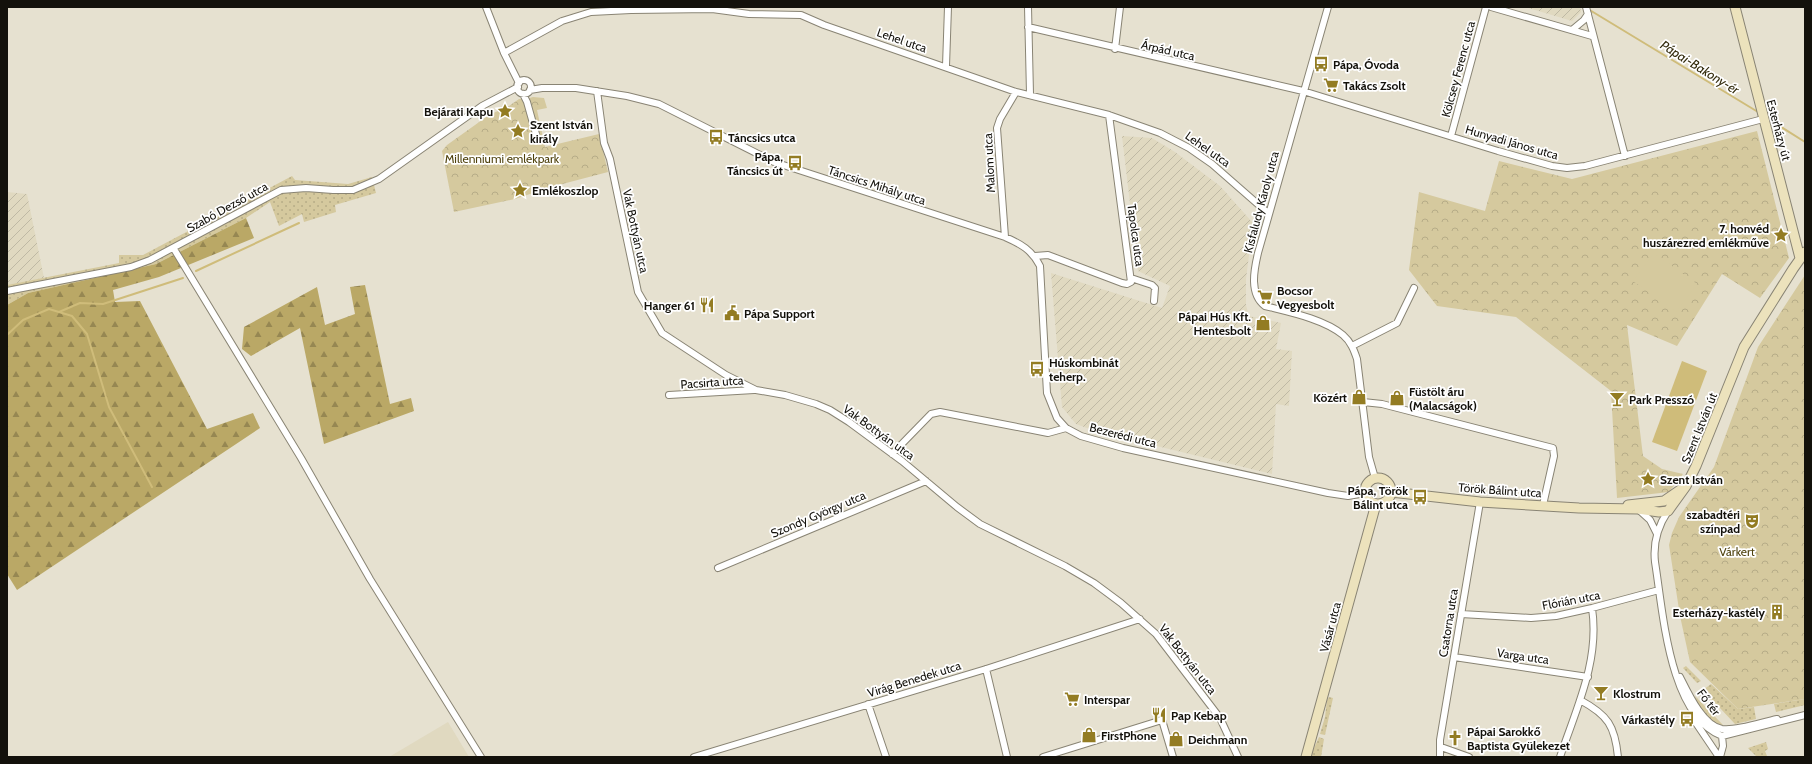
<svg xmlns="http://www.w3.org/2000/svg" width="1812" height="764" font-family="Cabin,sans-serif">
<defs>
<pattern id="industrial-furrows" width="10" height="10" patternUnits="userSpaceOnUse"><rect width="10" height="10" fill="#e0d9c0"/><path d="M-1 1l2-2M0 10L10 0M9 11l2-2" fill="none" stroke="#bfb9a4"/></pattern>
<pattern id="grass-dots" width="8" height="8" patternUnits="userSpaceOnUse"><rect width="8" height="8" fill="#d5c99e"/><path d="M2 2h.1M6 6h.1" fill="none" stroke="#b6ac87" stroke-width="1.8" stroke-linecap="round"/></pattern>
<pattern id="forest-firs" width="22" height="20" patternUnits="userSpaceOnUse"><rect width="22" height="20" fill="#baa866"/><path d="M5 1l3.5 6h-7zM16 11l3.5 6h-7z" fill="#968752"/></pattern>
<pattern id="park-crowns" width="20" height="18" patternUnits="userSpaceOnUse"><rect width="20" height="18" fill="#d5c99e"/><path d="M2 6a3 3 0 1 1 6 0M12 15a3 3 0 1 1 6 0" fill="none" stroke="#b6ac87"/></pattern>
</defs>
<rect width="100%" height="100%" fill="#e6e1d0"/>
<path fill="#e0d9c0" d="M 448,722 L 469,757 L 389,757 Z"/>
<path fill="url(#industrial-furrows)" d="M 1525,7 L 1580,7 L 1581,12 L 1572,21 Z
M 1122,136 L 1152,138 L 1175,152 L 1220,186 L 1253,223 L 1246,279 L 1246,305 L 1249,316 L 1281,323 L 1276,349 L 1292,351 L 1289,406 L 1276,404 L 1272,474 L 1095,431 L 1076,424 L 1062,407 L 1051,273 L 1162,308 L 1170,286 L 1138,271 Z
M 7,192 L 27,194 L 44,278 L 7,285 Z"/>
<path fill="url(#grass-dots)" d="M 292,176 L 295,180 L 348,184 L 372,177 L 376,193 L 335,205 L 336,212 L 304,222 L 302,214 L 279,226 L 270,202 L 246,218 L 156,264 L 28,293 L 7,305 L 7,285 L 119,263 L 119,255 L 143,255 Z
M 1686,666 L 1701,681 L 1697,683 L 1683,668 Z
M 1711,684 L 1738,709 L 1754,707 L 1756,719 L 1735,724 L 1703,690 Z
M 1695,696 L 1723,725 C 1712,725 1696,706 1695,696 Z
M 1329,697 L 1333,698 L 1325,735 L 1320,734 L 1325,717 L 1327,700 Z
M 1805,699 L 1805,705 L 1776,712 L 1774,704 Z
M 1319,737 L 1324,739 L 1321,757 L 1310,757 Z
M 1766,742 L 1768,749 L 1765,751 L 1767,756 L 1766,757 L 1757,757 L 1748,748 Z"/>
<path fill="url(#forest-firs)" d="M 246,218 L 254,238 L 159,277 L 113,290 L 115,302 L 140,301 L 207,429 L 253,413 L 260,428 L 17,590 L 7,574 L 7,305 L 28,293 L 156,264 Z
M 365,285 L 390,404 L 411,398 L 414,411 L 324,444 L 300,328 L 251,356 L 242,349 L 244,327 L 317,287 L 325,325 L 355,314 L 350,287 Z"/>
<path fill="url(#park-crowns)" d="M 533,97 L 544,98 L 547,108 L 537,110 L 545,147 L 599,134 L 608,172 L 551,187 L 515,199 L 454,212 L 442,151 L 447,145 L 489,115 L 509,106 L 519,99 L 526,99 Z
M 1757,131 L 1789,258 L 1760,298 L 1722,274 L 1677,346 L 1627,325 L 1643,456 L 1662,469 L 1683,474 L 1669,492 L 1617,498 L 1611,391 L 1516,317 L 1437,306 L 1409,270 L 1419,192 L 1485,211 L 1499,161 L 1572,179 Z
M 1805,275 L 1805,699 L 1738,709 L 1690,662 L 1680,616 L 1669,545 L 1672,533 L 1679,517 L 1714,467 L 1758,347 Z"/>
<path fill="#d5c99e" d="M 1654,253 L 1697,284 L 1676,312 L 1633,281 Z"/>
<path fill="#cfbc7a" d="M 1682,361 L 1707,371 L 1677,451 L 1652,442 Z"/>
<g fill="none" stroke-linecap="round" stroke-linejoin="round">
<path stroke="#cfbc7a" stroke-width="2" d="M 1588,9 L 1758,112
M 1767,118 L 1805,142
M 196,271 L 299,223
M 59,312 L 80,303 L 103,304 L 183,278
M 7,335 L 23,320 L 49,309 L 72,316 L 87,334 L 109,407 L 152,487"/>
<g stroke="#898474" stroke-width="8">
<path id="street" d="M 486,7 L 504,53 L 519,83
M 1028,7 L 1030,94
M 1328,7 L 1258,253 C 1254,270 1249,294 1265,306 C 1289,312 1324,319 1343,335 C 1351,342 1354,350 1357,359 L 1369,457 L 1375,478
M 1491,7 L 1592,36
M 1586,7 L 1625,156
M 1028,27 L 1303,91 L 1498,151 L 1552,166 L 1567,168 L 1585,166 L 1763,119
M 1572,30 L 1584,20 L 1588,14
M 1115,49 L 1120,7
M 504,53 L 562,21 L 591,12 L 631,10 L 712,9 L 749,14 L 801,15 L 824,25 L 1016,92 L 1109,115 L 1160,133 L 1189,148 L 1212,164 L 1268,213
M 946,66 L 948,7
M517 87a7 7 0 1 1 14 0a7 7 0 1 1-14 0Z
M 530,90 L 542,88 L 576,88 L 627,96 L 659,104 L 774,162 L 1005,237 C 1021,244 1032,250 1040,266 L 1047,393 L 1057,418 L 1066,428 L 1081,436 L 1123,448 L 1328,493 L 1348,496 L 1365,493
M 597,91 L 604,143 L 610,159 L 638,292 L 662,333 L 726,375 L 756,390 L 785,395 L 816,404 L 830,410 L 849,422 L 902,461 L 957,507 L 980,524 L 1065,566 L 1094,583 L 1121,603 L 1156,634 L 1220,718 L 1238,757
M 523,94 L 527,102 L 536,134
M 1451,136 L 1486,7
M 1005,237 L 997,128 L 1000,119 L 1016,92
M 174,249 L 301,458 L 370,579 L 481,757
M 1035,256 L 1048,255 L 1122,283 L 1127,284 L 1131,282 L 1109,115
M 1131,278 L 1152,285 L 1155,288 L 1154,301
M 7,291 L 131,267 L 150,260 L 281,190 L 306,188 L 333,190 L 353,190 L 379,179 L 482,106 L 518,87
M 1352,346 L 1397,323 L 1414,288
M 669,395 L 754,390
M 1363,402 L 1382,404 L 1553,448 L 1554,456 L 1543,505
M 892,454 L 931,414 L 940,412 L 1048,433 L 1066,428
M 1639,510 L 1650,520 L 1657,534
M 1668,511 C 1658,526 1653,544 1655,562 C 1663,611 1669,716 1722,736 L 1805,715
M 718,568 L 926,481
M 1461,614 L 1531,618 L 1556,616 L 1592,608 L 1659,590
M 1454,657 L 1588,677
M 986,669 L 1007,757
M 1680,677 C 1688,693 1703,726 1722,729 C 1738,731 1762,722 1777,719
M 1580,700 C 1608,715 1615,726 1618,757
M 868,704 L 886,757
M 1694,720 L 1719,757
M 1441,747 L 1469,757
M 694,757 L 986,669 L 1140,619
M 1043,757 L 1162,720 L 1173,757
M 1440,757 L 1440,740 L 1480,502
M 1560,757 C 1576,709 1600,661 1592,608
M 1720,757 L 1723,746 L 1722,736"/>
</g>
<g stroke="#898474" stroke-width="11">
<path id="secondary" d="M 1735,7 L 1800,258
M1365 491a13 13 0 1 1 26 0a13 13 0 1 1-26 0Z
M 1391,492 L 1480,502 L 1579,508 L 1638,509 L 1659,512 L 1668,511 L 1686,486 L 1696,466 L 1744,347 L 1793,269 L 1805,252
M 1628,505 L 1664,501 L 1680,490
M 1306,757 L 1376,504"/>
</g>
<use href="#street" stroke="#fff" stroke-width="6"/>
<use href="#secondary" stroke="#ece2bc" stroke-width="9"/>
</g>
<defs>
<g id="bus-bare" transform="scale(1.2)"><path d="M-5-6H5V4H4V6H2V4H-2V6H-4V4H-5ZM-3.5-4V0h7V-4ZM-3.5 1.2v1.5H-2V1.2ZM2 1.2v1.5H3.5V1.2Z" fill="#937c23" stroke="#fff" stroke-width="2.5" paint-order="stroke"/></g>
<g id="supermarket-bare" transform="scale(1.2)"><path d="M-6-5.5h2.5l.6 2H6L4.5 2H-2.5L-4.4-4H-6ZM-1.5 3.2a1.3 1.3 0 1 0 .1 0ZM3 3.2a1.3 1.3 0 1 0 .1 0Z" fill="#937c23" stroke="#fff" stroke-width="2.5" paint-order="stroke"/></g>
<g id="sight-bare" transform="scale(1.2)"><path d="M0-6L1.8-2.2L6-1.7L2.9 1.2L3.7 5.4L0 3.3L-3.7 5.4L-2.9 1.2L-6-1.7L-1.8-2.2Z" fill="#937c23" stroke="#fff" stroke-width="2.5" paint-order="stroke"/></g>
<g id="restaurant-bare" transform="scale(1.2)"><path d="M-5-6h1v4h1v-4h1v4h1v-4h1v5L-1.5 .5V6h-2V.5L-5-1ZM5-6V6H3V1.5H1.5Q1.5-4 5-6Z" fill="#937c23" stroke="#fff" stroke-width="2.5" paint-order="stroke"/></g>
<g id="civic-bare" transform="scale(1.2)"><path d="M-.6-6.5H3V-4.5H.6V-3L4-1V1h2V6H-6V1h2V-1L-.6-3ZM-1.2 2.5V6h2.4V2.5Z" fill="#937c23" stroke="#fff" stroke-width="2.5" paint-order="stroke"/></g>
<g id="shop-bare" transform="scale(1.2)"><path d="M-5-2.5h2.3a2.7 3.5 0 0 1 5.4 0H5L5.5 6h-11ZM-1.5-2.5h3a1.5 2.3 0 0 0-3 0Z" fill="#937c23" stroke="#fff" stroke-width="2.5" paint-order="stroke"/></g>
<g id="bar-bare" transform="scale(1.2)"><path d="M-6-5H6L.8 .8V4.5H3.5V6h-7V4.5H-.8V.8Z" fill="#937c23" stroke="#fff" stroke-width="2.5" paint-order="stroke"/></g>
<g id="theatre-bare" transform="scale(1.2)"><path d="M-5-5.5Q0-4 5-5.5V0Q5 5 0 6Q-5 5-5 0ZM-3.3-2.5H-1v1.5H-3.3ZM1-2.5H3.3v1.5H1ZM-2.8 1Q0 5.5 2.8 1Z" fill="#937c23" stroke="#fff" stroke-width="2.5" paint-order="stroke"/></g>
<g id="building-bare" transform="scale(1.2)"><path d="M-4-6H4V6H1V3H-1V6H-4ZM-2.5-4.3h1.7v1.8h-1.7ZM.8-4.3h1.7v1.8H.8ZM-2.5-1h1.7V.8h-1.7ZM.8-1h1.7V.8H.8Z" fill="#937c23" stroke="#fff" stroke-width="2.5" paint-order="stroke"/></g>
<g id="church-bare" transform="scale(1.2)"><path d="M-1.2-6h2.4v3.5h3.3v2.4h-3.3V6h-2.4V-.1h-3.3v-2.4h3.3Z" fill="#937c23" stroke="#fff" stroke-width="2.5" paint-order="stroke"/></g>
</defs>
<g fill-rule="evenodd">
<use href="#bus-bare" x="1321" y="64"/>
<use href="#supermarket-bare" x="1331" y="85"/>
<use href="#sight-bare" x="505" y="111"/>
<use href="#sight-bare" x="518" y="131"/>
<use href="#bus-bare" x="716" y="137"/>
<use href="#bus-bare" x="795" y="163"/>
<use href="#sight-bare" x="520" y="190"/>
<use href="#sight-bare" x="1781" y="235"/>
<use href="#supermarket-bare" x="1265" y="297"/>
<use href="#restaurant-bare" x="707" y="305"/>
<use href="#civic-bare" x="732" y="313"/>
<use href="#shop-bare" x="1263" y="323"/>
<use href="#bus-bare" x="1037" y="369"/>
<use href="#shop-bare" x="1359" y="397"/>
<use href="#shop-bare" x="1397" y="398"/>
<use href="#bar-bare" x="1617" y="399"/>
<use href="#sight-bare" x="1648" y="479"/>
<use href="#bus-bare" x="1420" y="497"/>
<use href="#theatre-bare" x="1752" y="521"/>
<use href="#building-bare" x="1777" y="612"/>
<use href="#bar-bare" x="1601" y="693"/>
<use href="#supermarket-bare" x="1072" y="699"/>
<use href="#restaurant-bare" x="1159" y="715"/>
<use href="#bus-bare" x="1687" y="719"/>
<use href="#shop-bare" x="1089" y="735"/>
<use href="#church-bare" x="1455" y="738"/>
<use href="#shop-bare" x="1176" y="739"/>
</g>
<g text-anchor="middle" dominant-baseline="central" stroke-width="3.5" stroke-linejoin="round" paint-order="stroke">
<g font-size="12" fill="#13110b" stroke="#fff">
<text transform="translate(902 40) rotate(19)">Lehel utca</text>
<text transform="translate(1168 50) rotate(13)">Árpád utca</text>
<text transform="translate(1458 69) rotate(-75)">Kölcsey Ferenc utca</text>
<text transform="translate(1779 130) rotate(75)">Esterházy út</text>
<text transform="translate(1512 142) rotate(16)">Hunyadi János utca</text>
<text transform="translate(1208 149) rotate(35)">Lehel utca</text>
<text transform="translate(989 163) rotate(-93)">Malom utca</text>
<text transform="translate(877 185) rotate(18)">Táncsics Mihály utca</text>
<text transform="translate(1261 202) rotate(-75)">Kisfaludy Károly utca</text>
<text transform="translate(227 207) rotate(-29)">Szabó Dezső utca</text>
<text transform="translate(636 231) rotate(78)">Vak Bottyán utca</text>
<text transform="translate(1136 235) rotate(82)">Tapolca utca</text>
<text transform="translate(712 382) rotate(-4)">Pacsirta utca</text>
<text transform="translate(1699 428) rotate(-68)">Szent István út</text>
<text transform="translate(879 432) rotate(36)">Vak Bottyán utca</text>
<text transform="translate(1123 435) rotate(14)">Bezerédi utca</text>
<text transform="translate(1500 490) rotate(4)">Török Bálint utca</text>
<text transform="translate(818 514) rotate(-23)">Szondy György utca</text>
<text transform="translate(1571 600) rotate(-11)">Flórián utca</text>
<text transform="translate(1448 623) rotate(-81)">Csatorna utca</text>
<text transform="translate(1330 627) rotate(-75)">Vásár utca</text>
<text transform="translate(1523 656) rotate(8)">Varga utca</text>
<text transform="translate(1188 659) rotate(52)">Vak Bottyán utca</text>
<text transform="translate(914 679) rotate(-17)">Virág Benedek utca</text>
<text transform="translate(1709 702) rotate(53)">Fő tér</text>
</g>
<g font-size="12" font-weight="bold" fill="#13110b" stroke="#fff" text-anchor="start">
<text x="1333" y="64">Pápa, Óvoda</text>
<text x="1343" y="85">Takács Zsolt</text>
<text x="493" y="111" text-anchor="end">Bejárati Kapu</text>
<text x="530" y="124">Szent István<tspan x="530" dy="14">király</tspan></text>
<text x="728" y="137">Táncsics utca</text>
<text x="783" y="156" text-anchor="end">Pápa,<tspan x="783" dy="14">Táncsics út</tspan></text>
<text x="532" y="190">Emlékoszlop</text>
<text x="1769" y="228" text-anchor="end">7. honvéd<tspan x="1769" dy="14">huszárezred emlékműve</tspan></text>
<text x="1277" y="290">Bocsor<tspan x="1277" dy="14">Vegyesbolt</tspan></text>
<text x="695" y="305" text-anchor="end">Hanger 61</text>
<text x="744" y="313">Pápa Support</text>
<text x="1251" y="316" text-anchor="end">Pápai Hús Kft.<tspan x="1251" dy="14">Hentesbolt</tspan></text>
<text x="1049" y="362">Húskombinát<tspan x="1049" dy="14">teherp.</tspan></text>
<text x="1409" y="391">Füstölt áru<tspan x="1409" dy="14">(Malacságok)</tspan></text>
<text x="1347" y="397" text-anchor="end">Közért</text>
<text x="1629" y="399">Park Presszó</text>
<text x="1660" y="479">Szent István</text>
<text x="1408" y="490" text-anchor="end">Pápa, Török<tspan x="1408" dy="14">Bálint utca</tspan></text>
<text x="1740" y="514" text-anchor="end">szabadtéri<tspan x="1740" dy="14">színpad</tspan></text>
<text x="1765" y="612" text-anchor="end">Esterházy-kastély</text>
<text x="1613" y="693">Klostrum</text>
<text x="1084" y="699">Interspar</text>
<text x="1171" y="715">Pap Kebap</text>
<text x="1675" y="719" text-anchor="end">Várkastély</text>
<text x="1467" y="731">Pápai Sarokkő<tspan x="1467" dy="14">Baptista Gyülekezet</tspan></text>
<text x="1101" y="735">FirstPhone</text>
<text x="1188" y="739">Deichmann</text>
</g>
<g font-size="12" fill="#4f420d" stroke="#fff">
<text x="502" y="158">Millenniumi emlékpark</text>
<text x="1737" y="551">Várkert</text>
</g>
<g font-size="13" font-style="italic" fill="#332b0c" stroke="#fff">
<text transform="translate(1700 67) rotate(32)">Pápai-Bakony-ér</text>
</g>
</g>
<rect width="1812" height="764" fill="none" stroke="#13110b" stroke-width="16"/>
</svg>
